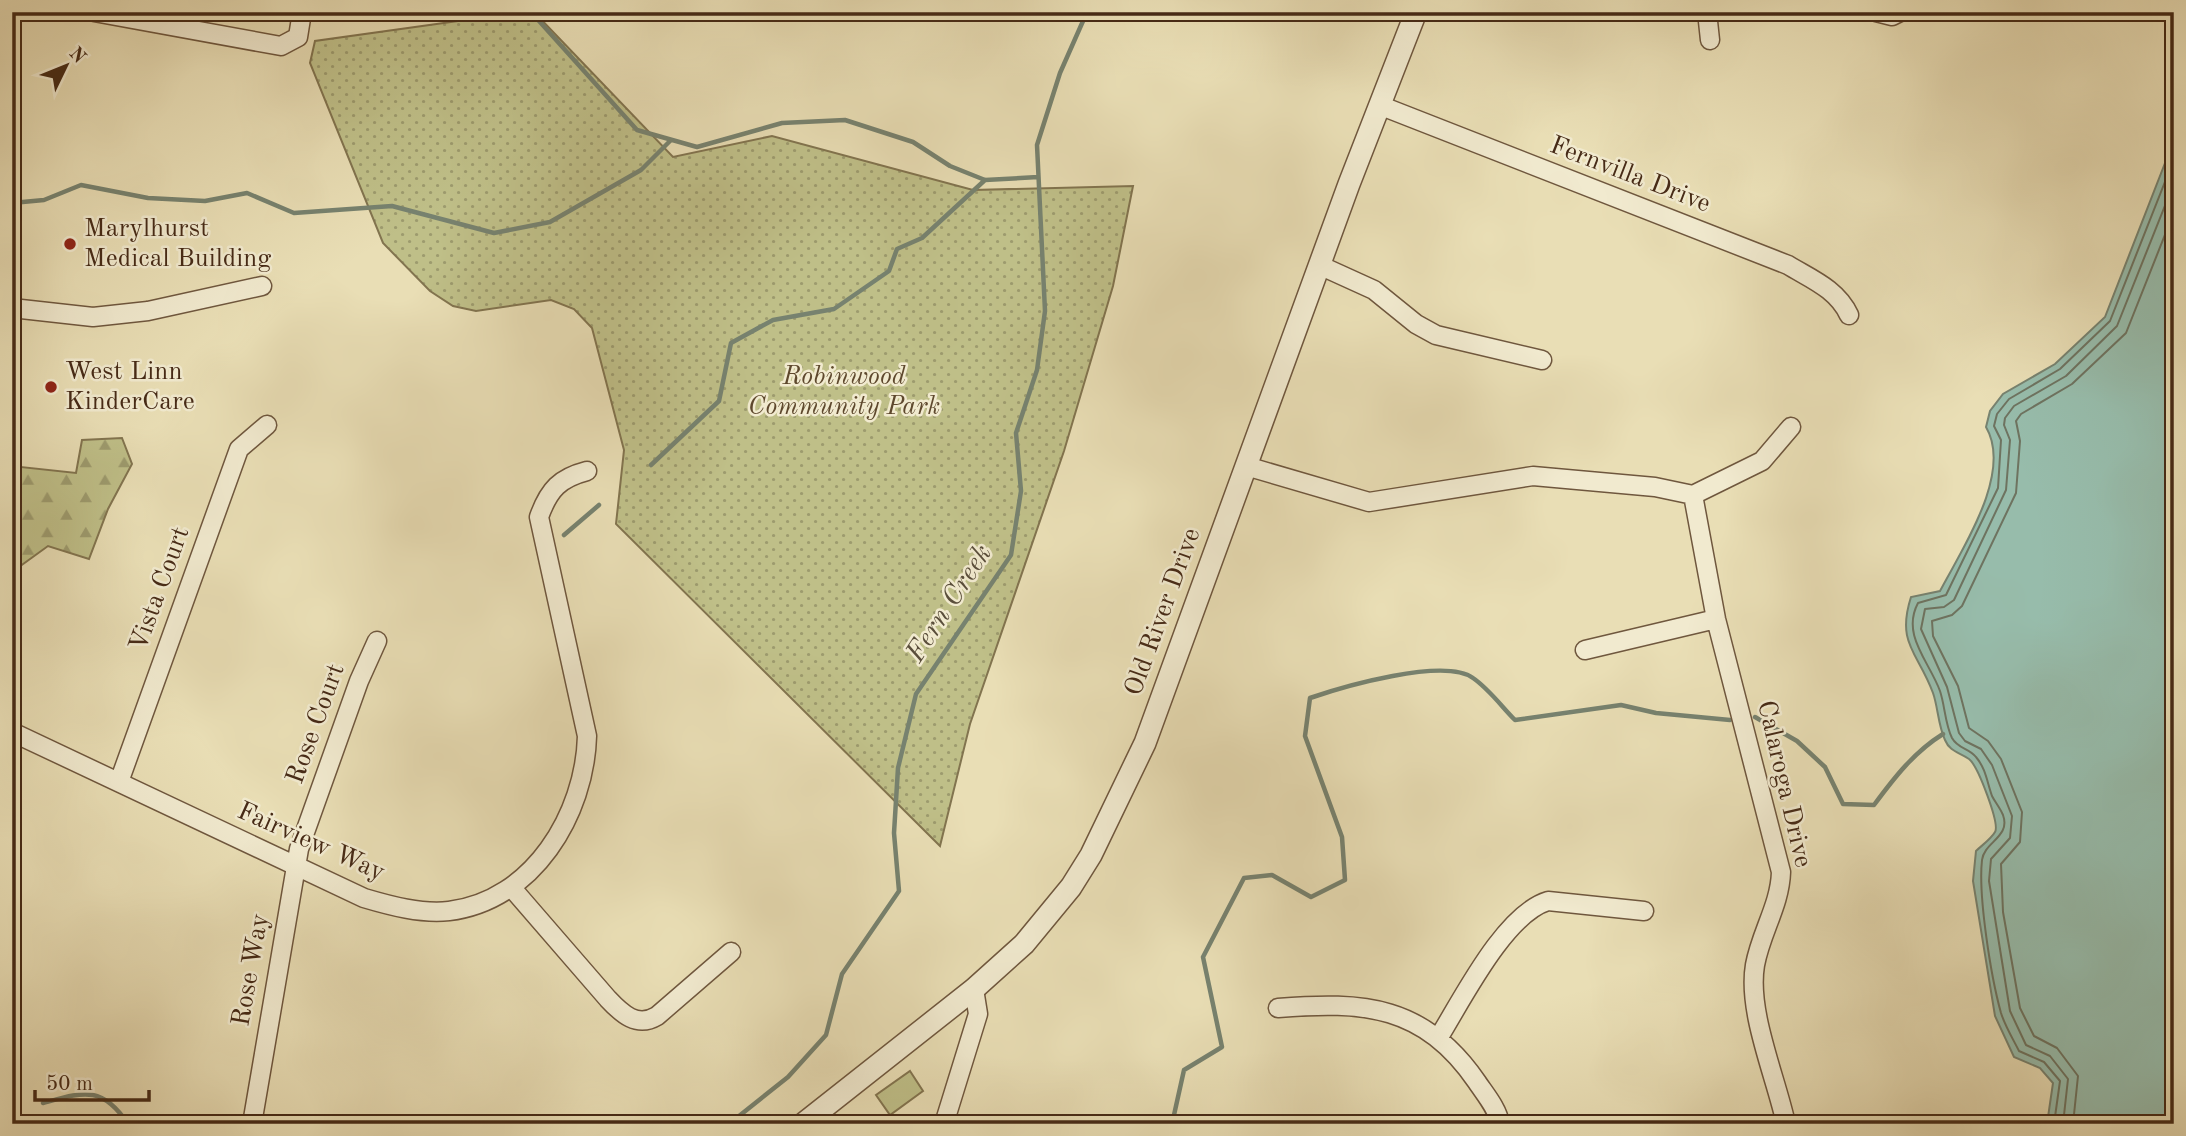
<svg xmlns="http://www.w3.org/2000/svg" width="2186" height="1136" font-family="'Old Standard TT',serif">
<defs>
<pattern id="forest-firs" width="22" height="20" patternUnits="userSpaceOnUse" patternTransform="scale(1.75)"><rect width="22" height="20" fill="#bfbf88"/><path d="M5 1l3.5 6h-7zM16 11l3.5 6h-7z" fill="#9d9b6e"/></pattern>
<pattern id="park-dots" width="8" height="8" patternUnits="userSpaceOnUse" patternTransform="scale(1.75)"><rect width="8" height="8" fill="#bfbf88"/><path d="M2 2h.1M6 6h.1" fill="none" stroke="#9d9b6e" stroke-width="1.8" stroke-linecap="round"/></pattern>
</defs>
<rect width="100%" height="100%" fill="#e9deb5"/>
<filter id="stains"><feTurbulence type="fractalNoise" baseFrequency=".00286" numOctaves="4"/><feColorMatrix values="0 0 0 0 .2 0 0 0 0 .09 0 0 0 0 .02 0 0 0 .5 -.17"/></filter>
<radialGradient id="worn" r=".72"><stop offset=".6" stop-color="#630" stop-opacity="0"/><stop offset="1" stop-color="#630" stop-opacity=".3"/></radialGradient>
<path fill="#bfbf88" stroke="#82744f" stroke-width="2" d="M 910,1071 L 923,1091 L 890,1115 L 876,1095 Z"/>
<path fill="url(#forest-firs)" stroke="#82744f" stroke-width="2" d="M 122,438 L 132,464 L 108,509 L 89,559 L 48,546 L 12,572 L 12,466 L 76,473 L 82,440 Z"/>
<path fill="url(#park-dots)" stroke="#82744f" stroke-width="2" d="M 522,12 L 534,12 L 673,157 L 772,136 L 973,190 L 1133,186 L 1113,286 L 1064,451 L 970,724 L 940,846 L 616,524 L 624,450 L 592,328 L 574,309 L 551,300 L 476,311 L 453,306 L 430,291 L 383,243 L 310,63 L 315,41 Z"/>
<path fill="#97bcab" stroke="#77826f" stroke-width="2" d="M 2174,140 L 2174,1124 L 2047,1124 L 2053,1083 L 2040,1068 L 2014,1057 L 1995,1016 L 1973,881 L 1976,851 C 1981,846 1991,839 1995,832 C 2000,824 1978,766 1969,759 C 1959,752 1950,752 1945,740 C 1938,725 1938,707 1933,693 C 1918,652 1896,644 1911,597 L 1940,591 C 1962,549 2013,473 1986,427 L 1990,411 L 2003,394 L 2055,364 L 2105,317 Z"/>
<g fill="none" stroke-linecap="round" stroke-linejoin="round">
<path stroke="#6e7360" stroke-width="2" d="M 2054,1124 L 2060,1081 L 2044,1062 L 2019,1051 C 2013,1039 2005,1026 2001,1013 C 1991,977 1978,896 1982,860 C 1984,842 2011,837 2003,815 C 2000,808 1995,802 1992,796 C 1987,782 1986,769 1976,757 C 1969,748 1958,749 1952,738 C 1945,724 1945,706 1940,691 C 1929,661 1901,635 1918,603 L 1946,595 L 1998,488 L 2001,440 L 1994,426 L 1997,414 L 2009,399 L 2060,369 L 2110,321 L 2174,159
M 2063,1124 L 2068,1079 L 2050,1056 L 2026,1045 L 2010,1011 L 1989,881 L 1991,859 L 2010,838 L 2012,816 L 1992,765 L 1981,749 L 1965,741 L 1959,733 L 1947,687 L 1921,629 L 1925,609 L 1944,607 L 1954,600 L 2006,490 L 2010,440 L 2004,425 L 2005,418 L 2014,406 L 2066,376 L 2117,326 L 2174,183
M 2073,1124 L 2078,1076 L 2057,1048 L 2034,1036 L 2020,1008 L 2003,912 L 2001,864 L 2020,842 L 2022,812 L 2001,759 L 1988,741 L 1969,728 L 1958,686 L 1933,636 L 1932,621 L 1952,615 L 1962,606 L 2016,493 L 2020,441 L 2016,421 L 2021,414 L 2072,384 L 2126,333 L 2174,212"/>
<path stroke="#77826f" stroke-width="4.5" d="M 531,12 L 637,130 L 697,147 L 782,123 L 845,120 L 913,142 L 950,166 L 985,180 L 1038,177
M 12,203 L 44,200 L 81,185 L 148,198 L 205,201 L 247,193 L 294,213 L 392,206 L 494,233 L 550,222 L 641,170 L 671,140
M 651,465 L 719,401 L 731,343 L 773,320 L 834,309 L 889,271 L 897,249 L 922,238 L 985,180
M 564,535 L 599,505
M 1755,717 L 1797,741 L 1825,767 L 1843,804 L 1874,805 C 1894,778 1914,752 1943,734
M 43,1103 C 84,1092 102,1085 128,1124
M 729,1124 L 788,1077 L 826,1035 L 842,974 L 899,891 L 894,833 L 898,768 L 916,694 L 1011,555 L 1021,491 L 1016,433 L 1037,370 L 1045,311 L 1037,145 L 1060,73 L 1087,12
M 1172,1124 L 1184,1070 L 1222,1047 L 1203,957 L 1244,878 L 1272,875 L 1311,897 L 1345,880 L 1342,837 L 1305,736 L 1310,698 C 1342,687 1444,657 1473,678 C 1489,689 1502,707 1515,720 L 1621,705 L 1656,713 L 1730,720"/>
<g stroke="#6f573e" stroke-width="21">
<path id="minor" d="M 94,12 L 281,46 L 298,37 L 302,12
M 1707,12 L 1710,40
M 1876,12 L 1892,16 L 1900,12
M 1379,105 L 1788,265 C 1811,279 1837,289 1849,315
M 1319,265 L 1374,290 L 1416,324 L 1436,335 L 1542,360
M 12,308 L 93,317 L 148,311 L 262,286
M 1246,466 L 1369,502 L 1533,476 L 1655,487 L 1693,495
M 1693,495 L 1716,619 L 1781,872 C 1780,905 1761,932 1755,965 C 1747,1012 1776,1077 1786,1124
M 1693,495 L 1762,461 L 1791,427
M 1585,650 L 1716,619
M 12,732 L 364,898 C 391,906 421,914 449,911 C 533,901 585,814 587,736 L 539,517 C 549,489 560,478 587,471
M 119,782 L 239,449 L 267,425
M 511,887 L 608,999 C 622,1014 637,1028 657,1016 L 731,952
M 1278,1008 C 1364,1001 1424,1005 1477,1082 C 1485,1094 1498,1109 1500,1124
M 1439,1037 C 1463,998 1505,914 1548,901 L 1644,911
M 252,1124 L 299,849 L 359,681 L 377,641
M 944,1124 L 978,1014 L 974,989"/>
</g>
<g stroke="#6f573e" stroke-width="24">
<path id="tertiary" d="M 803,1124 L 974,989 L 1024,944 L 1071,887 L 1091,855 L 1145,743 L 1349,184 L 1416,12"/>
</g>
<use href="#minor" stroke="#f1eacf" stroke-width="18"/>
<use href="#tertiary" stroke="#f1eacf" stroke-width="21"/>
</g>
<g fill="#8f2418" stroke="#f1eacf" stroke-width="2.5">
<circle cx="70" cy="244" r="7"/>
<circle cx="51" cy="387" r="7"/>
</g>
<g text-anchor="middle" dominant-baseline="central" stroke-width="5" stroke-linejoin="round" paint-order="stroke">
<g font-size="26" fill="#462a16" stroke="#f1eacf">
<text transform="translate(1630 175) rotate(21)">Fernvilla Drive</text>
<text transform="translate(160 589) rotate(-70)">Vista Court</text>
<text transform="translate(1163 612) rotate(-70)">Old River Drive</text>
<text transform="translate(316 724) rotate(-70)">Rose Court</text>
<text transform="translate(1784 784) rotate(77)">Calaroga Drive</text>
<text transform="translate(311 842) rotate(24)">Fairview Way</text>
<text transform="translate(251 970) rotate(-80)">Rose Way</text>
</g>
<g font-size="26" fill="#462a16" stroke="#f1eacf" text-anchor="start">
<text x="84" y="229">Marylhurst<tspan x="84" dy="30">Medical Building</tspan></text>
<text x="65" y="372">West Linn<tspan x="65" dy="30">KinderCare</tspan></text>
</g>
<g font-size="26" font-style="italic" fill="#5e482d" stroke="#f1eacf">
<text x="844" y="377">Robinwood<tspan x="844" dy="30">Community Park</tspan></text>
</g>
<g font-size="28" font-style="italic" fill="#5a4e3b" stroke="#f1eacf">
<text transform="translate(950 604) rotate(-57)">Fern Creek</text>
</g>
</g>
<rect width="2186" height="1136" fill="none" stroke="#e9deb5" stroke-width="42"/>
<rect x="14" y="14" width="2158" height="1108" fill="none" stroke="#462a16" stroke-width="3.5"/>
<rect x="21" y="21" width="2144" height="1094" fill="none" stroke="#462a16" stroke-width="2"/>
<g transform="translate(66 66) rotate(47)" stroke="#f1eacf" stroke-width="5" paint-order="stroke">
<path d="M0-5L12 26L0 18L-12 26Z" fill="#462a16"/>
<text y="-10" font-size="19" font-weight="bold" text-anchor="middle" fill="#462a16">N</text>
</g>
<path d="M35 1090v10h114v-10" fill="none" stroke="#462a16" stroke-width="3.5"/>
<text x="46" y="1090" font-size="21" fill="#462a16" stroke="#f1eacf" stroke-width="5" paint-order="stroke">50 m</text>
<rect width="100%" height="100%" filter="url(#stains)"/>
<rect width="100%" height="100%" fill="url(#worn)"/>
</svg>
